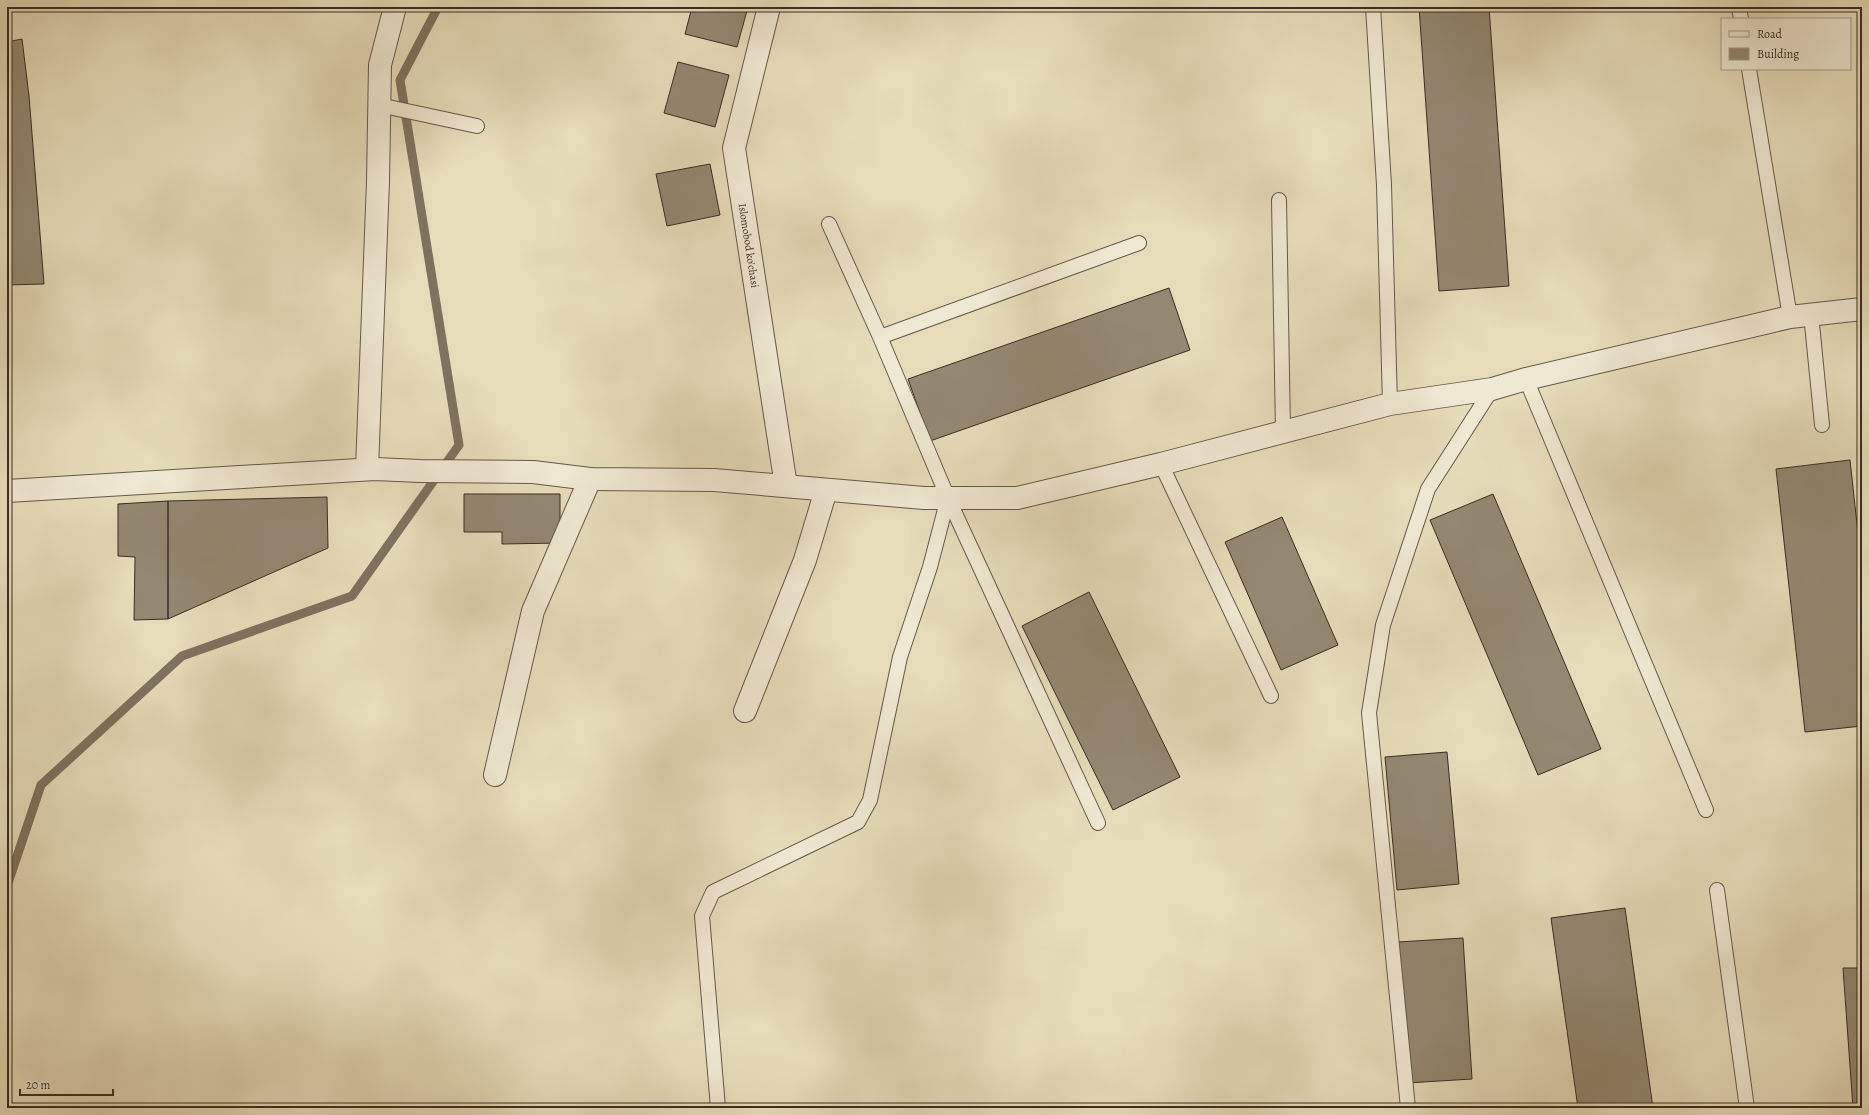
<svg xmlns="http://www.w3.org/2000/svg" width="1869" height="1115" font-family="Alegreya,serif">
<rect width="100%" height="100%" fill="#e6dcba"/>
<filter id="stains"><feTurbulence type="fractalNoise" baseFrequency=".005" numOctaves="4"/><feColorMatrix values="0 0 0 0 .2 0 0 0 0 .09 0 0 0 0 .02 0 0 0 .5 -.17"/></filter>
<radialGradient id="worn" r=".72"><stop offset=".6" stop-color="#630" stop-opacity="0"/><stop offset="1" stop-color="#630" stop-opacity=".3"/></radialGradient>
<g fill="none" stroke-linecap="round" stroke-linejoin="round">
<path stroke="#7e725f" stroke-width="9" d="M 7,886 L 41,785 L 182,656 L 352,596 L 459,445 L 400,80 L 438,7"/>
</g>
<path fill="#938872" stroke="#3a2d24" d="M 692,7 L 748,7 L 737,47 L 685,34 Z
M 1419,7 L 1489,7 L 1509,286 L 1439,291 Z
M 22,39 L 29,96 L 44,284 L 7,285 L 7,42 Z
M 678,62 L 729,75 L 715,127 L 664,113 Z
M 710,164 L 720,215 L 667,226 L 656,174 Z
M 1169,288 L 1190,350 L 930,441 L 908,379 Z
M 1850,460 L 1862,570 L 1862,726 L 1805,732 L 1776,469 Z
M 464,494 L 560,494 L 560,543 L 502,544 L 502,532 L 464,532 Z
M 1493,494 L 1601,749 L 1538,775 L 1430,520 Z
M 327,497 L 328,548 L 168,619 L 168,501 Z
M 168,501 L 168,619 L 134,620 L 135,557 L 118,556 L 118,504 Z
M 1282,517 L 1338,645 L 1281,670 L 1225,542 Z
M 1089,592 L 1180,777 L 1113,810 L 1022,626 Z
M 1447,752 L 1459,884 L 1397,890 L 1385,757 Z
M 1625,908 L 1653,1108 L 1578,1108 L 1551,918 Z
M 1463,938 L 1472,1079 L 1407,1083 L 1398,942 Z
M 1843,968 L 1862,968 L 1862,1108 L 1853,1108 Z"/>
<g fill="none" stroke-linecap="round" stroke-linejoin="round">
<g stroke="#65594a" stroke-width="16">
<path id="lane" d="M 1373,7 L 1384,185 L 1390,404
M 1739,7 L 1741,19
M 1749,69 L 1790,317
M 379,105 L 477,126
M 1279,200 L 1283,432
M 829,224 L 880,337
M 1811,314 L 1822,425
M 1526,379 L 1706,810
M 1161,464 L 1271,696
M 1098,823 L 948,498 L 880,337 L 1139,243
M 1717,890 L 1747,1108
M 718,1108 L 702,916 L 713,892 L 858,822 L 870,800 L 900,657 L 930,567 L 948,498
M 1408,1108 L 1369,713 L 1383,625 L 1428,489 L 1492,389"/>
</g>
<g stroke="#65594a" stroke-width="24">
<g id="street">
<path id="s1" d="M 769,7 L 734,148 L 786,486"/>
<path d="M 367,469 L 378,181 L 380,65 L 395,7"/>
<path d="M 7,491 L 375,469 L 420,471 L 533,472 L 590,479 L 714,480 L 924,498 L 1017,498 L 1161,464 L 1390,404 L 1492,389 L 1526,379 L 1790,317 L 1862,309"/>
<path d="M 745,711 L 805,560 L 826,490"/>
<path d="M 495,775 L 533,611 L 590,479"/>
</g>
</g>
<use href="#lane" stroke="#efe8d2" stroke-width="14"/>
<use href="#street" stroke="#efe8d2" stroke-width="22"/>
</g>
<g text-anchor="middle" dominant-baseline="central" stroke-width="4" stroke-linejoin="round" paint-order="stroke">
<g font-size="11" fill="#3a2d24" stroke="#efe8d2">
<text stroke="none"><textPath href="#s1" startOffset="244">Islomobod ko'chasi</textPath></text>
</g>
</g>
<rect width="1869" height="1115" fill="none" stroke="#e6dcba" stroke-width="24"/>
<rect x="8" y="8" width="1853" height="1099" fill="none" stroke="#3a2d24" stroke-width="2"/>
<rect x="12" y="12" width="1845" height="1091" fill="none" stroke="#3a2d24"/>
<rect x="1721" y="18" width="130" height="52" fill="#efe8d2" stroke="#a79d8c"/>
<rect x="1729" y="31" width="20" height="6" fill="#efe8d2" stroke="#a79d8c"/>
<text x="1757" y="38" font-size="12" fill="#3a2d24">Road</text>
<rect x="1729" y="48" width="20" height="12" fill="#938872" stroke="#a79d8c"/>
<text x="1757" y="58" font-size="12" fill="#3a2d24">Building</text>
<path d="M20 1089v6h93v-6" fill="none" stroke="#3a2d24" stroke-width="2"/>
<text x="26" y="1089" font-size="12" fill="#3a2d24" stroke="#efe8d2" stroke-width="3" paint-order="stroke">20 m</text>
<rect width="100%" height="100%" filter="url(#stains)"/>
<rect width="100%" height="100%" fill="url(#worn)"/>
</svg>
